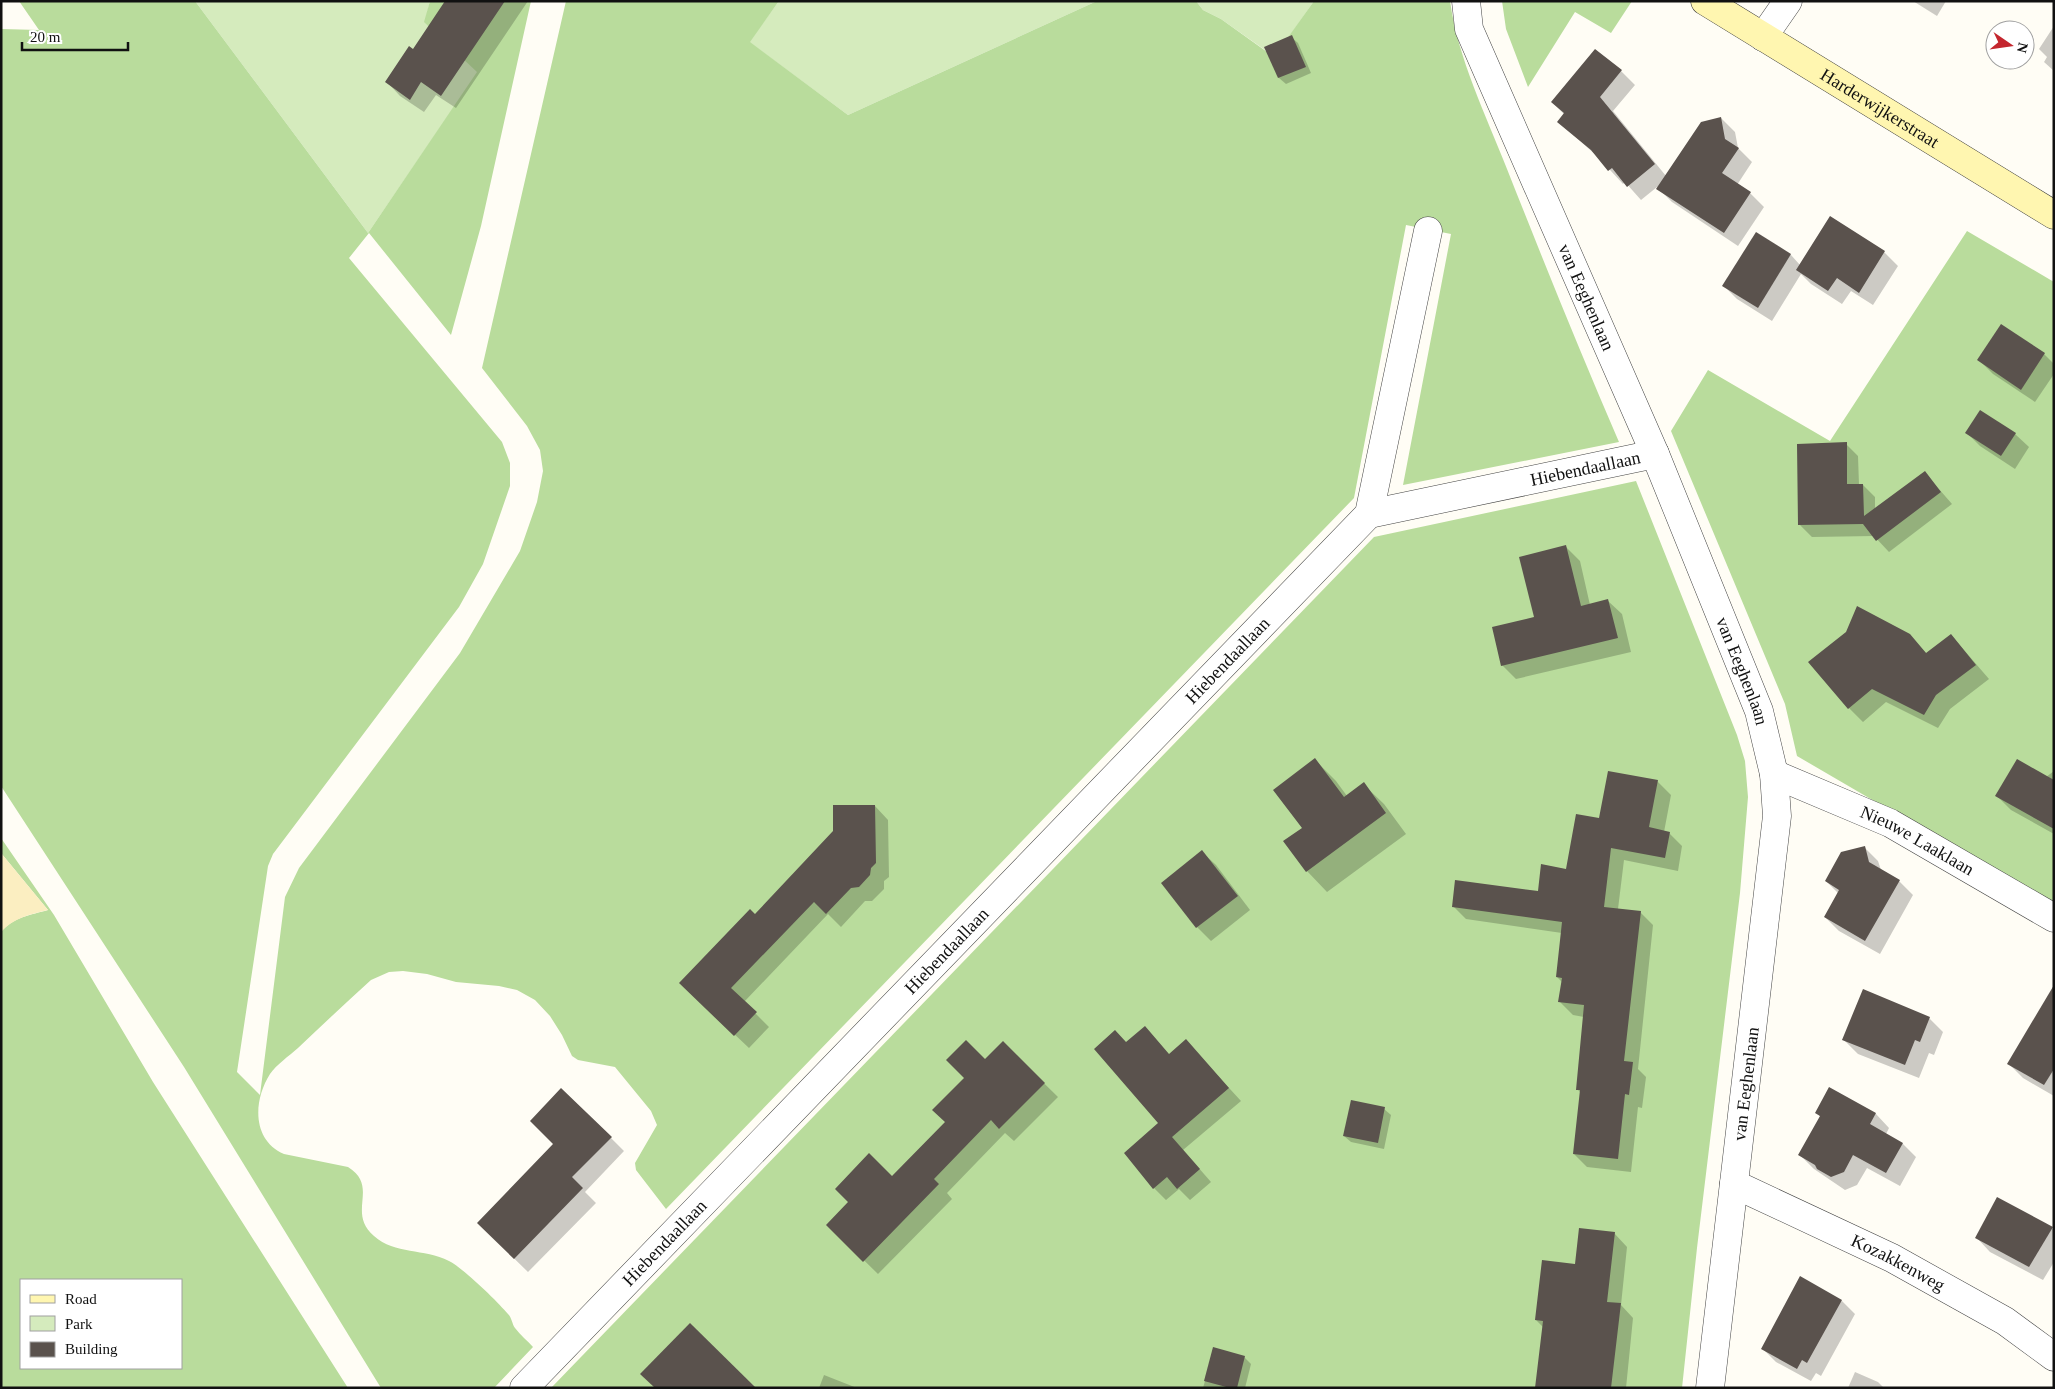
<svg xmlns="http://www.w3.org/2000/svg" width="2055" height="1389" font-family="Georgia,serif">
	<rect width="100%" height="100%" fill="#fffdf5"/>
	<g fill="#d5ebbd">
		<path d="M 195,1 L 430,1 L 425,22 L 478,72 L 368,233 Z"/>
		<path d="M 779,1 L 1097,1 L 848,115 L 749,42 Z"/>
		<path d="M 1196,1 L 1314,1 L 1275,57 L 1221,19 L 1203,10 Z"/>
	</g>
	<g fill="#b9dc9c" fill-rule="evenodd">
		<path d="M 19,1 L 195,1 L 368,233 L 477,72 L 424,22 L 430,1 L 531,1 L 481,226 L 451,335 L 369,233 L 349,258 L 502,442 L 510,463 L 510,486 L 483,564 L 459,607 L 273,854 L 268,866 L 237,1072 L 260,1095 L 285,897 L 299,868 L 460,653 L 520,551 L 537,502 L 543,471 L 540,450 L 527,426 L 482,368 L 566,1 L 779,1 L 750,42 L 848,115 L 1097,1 L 1196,1 L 1203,10 L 1221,19 L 1274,57 L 1314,1 L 1450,1 C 1458,59 1486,115 1507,169 C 1543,260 1580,352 1619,442 L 1403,485 L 1451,234 L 1406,225 L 1354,498 L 666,1209 L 636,1170 L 635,1163 L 657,1125 L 651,1111 L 615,1067 L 578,1060 L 572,1056 L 562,1035 L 550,1016 L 535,1000 L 517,990 L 499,986 L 456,982 L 427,974 L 403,971 L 389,972 L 371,980 C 347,1002 322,1025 298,1048 C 289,1056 276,1065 270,1074 C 253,1101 252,1140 284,1154 L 348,1167 C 380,1187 346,1212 374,1236 C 395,1255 424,1248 449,1261 C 463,1268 497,1301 508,1314 C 512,1318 512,1324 515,1328 C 520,1335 528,1341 533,1347 L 494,1388 L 381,1388 L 184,1067 L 1,786 L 1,29 L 39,30 Z"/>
		<path d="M 1502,1 L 1632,1 L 1611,33 L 1575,12 L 1528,87 L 1506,29 Z"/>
		<path d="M 1967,231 L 2054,282 L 2054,906 L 1797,756 L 1785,704 L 1671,431 L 1708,370 L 1830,441 Z"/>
		<path d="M 1636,481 L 1737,735 L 1745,761 L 1748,797 L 1740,893 L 1697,1248 L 1682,1388 L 551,1388 L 1374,537 Z"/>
		<path d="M 1,838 L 54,915 L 153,1082 L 348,1388 L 1,1388 L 1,932 C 13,917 31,915 48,910 L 1,853 ZM 21,1280 L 181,1280 L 181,1368 L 21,1368 Z"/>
	</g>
	<path fill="#fbeec1" d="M 1,853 L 48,910 C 31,914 13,918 1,932 Z"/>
	<g fill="#0003">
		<path d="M 447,1 L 528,1 L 456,108 L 436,95 L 424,112 L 400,96 L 387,82 L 414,51 Z"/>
		<path d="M 1913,1 L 1946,1 L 1937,16 Z"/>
		<path d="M 2054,26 L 2054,71 L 2044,62 L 2047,57 L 2039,49 Z"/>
		<path d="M 1291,37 L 1298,43 L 1311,73 L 1286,84 L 1279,78 L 1266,48 Z"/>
		<path d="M 1621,71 L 1635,85 L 1613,111 L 1666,176 L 1721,118 L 1735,132 L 1738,148 L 1752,162 L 1737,185 L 1750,193 L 1764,207 L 1738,246 L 1672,202 L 1657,187 L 1641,200 L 1625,182 L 1623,184 L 1598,157 L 1559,122 L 1565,115 L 1552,102 Z"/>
		<path d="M 1756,234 L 1791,255 L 1800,265 L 1884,252 L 1898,266 L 1873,305 L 1851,291 L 1842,304 L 1811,284 L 1801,274 L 1772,321 L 1737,299 L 1724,286 Z"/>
		<path d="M 2001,326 L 2044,354 L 2054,364 L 2054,374 L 2035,402 L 1993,374 L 1979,360 Z"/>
		<path d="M 1967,433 L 2015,434 L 2029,447 L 2015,469 L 1980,446 Z"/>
		<path d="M 1846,444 L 1858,456 L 1859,485 L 1863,485 L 1875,497 L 1875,510 L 1925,473 L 1952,504 L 1889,552 L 1874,536 L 1812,537 L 1800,525 Z"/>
		<path d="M 1566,547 L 1580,561 L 1590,605 L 1608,601 L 1622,614 L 1631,652 L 1516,679 L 1502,665 L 1535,618 Z"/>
		<path d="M 1847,633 L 1909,635 L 1927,654 L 1951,635 L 1989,679 L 1950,709 L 1938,728 L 1886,702 L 1863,722 L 1849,708 Z"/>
		<path d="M 1315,760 L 1336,781 L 1347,796 L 1363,784 L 1384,804 L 1406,834 L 1327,892 L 1307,871 L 1285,842 L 1304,828 Z"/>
		<path d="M 2054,771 L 2054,834 L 2011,810 L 1997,796 L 2046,777 Z"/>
		<path d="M 1657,781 L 1671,795 L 1664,832 L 1669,833 L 1682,846 L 1678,871 L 1624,860 L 1618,909 L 1640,912 L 1653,925 L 1638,1069 L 1646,1077 L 1642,1108 L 1638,1107 L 1631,1172 L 1587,1167 L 1574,1154 L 1581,1093 L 1577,1089 L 1584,1017 L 1573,1015 L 1560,1002 L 1562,982 L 1557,977 L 1562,933 L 1466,919 L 1453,906 L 1540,892 L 1567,870 L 1600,820 Z"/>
		<path d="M 875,806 L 888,820 L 889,877 L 884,881 L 884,889 L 872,901 L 865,901 L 841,927 L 828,914 L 744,1002 L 769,1027 L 749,1048 L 694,996 L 755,916 Z"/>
		<path d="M 1864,847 L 1878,861 L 1881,870 L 1899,881 L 1913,895 L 1880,954 L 1839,931 L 1825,917 L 1838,893 L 1826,881 Z"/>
		<path d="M 1202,852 L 1216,865 L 1250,910 L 1211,941 L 1197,927 L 1163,883 Z"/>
		<path d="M 2054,1012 L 2054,1096 L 2023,1078 L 2009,1064 Z"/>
		<path d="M 1929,1018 L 1943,1032 L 1934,1055 L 1929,1053 L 1919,1078 L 1858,1054 L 1844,1040 Z"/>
		<path d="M 1186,1041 L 1241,1101 L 1183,1150 L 1211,1182 L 1190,1200 L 1179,1189 L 1166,1200 L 1154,1188 L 1160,1124 L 1127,1043 L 1170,1055 Z"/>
		<path d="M 1003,1043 L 1058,1097 L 1014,1141 L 1005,1133 L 947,1193 L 952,1199 L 878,1274 L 828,1225 L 892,1178 L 947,1122 L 985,1061 Z"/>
		<path d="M 1830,1089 L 1876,1114 L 1889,1128 L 1886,1134 L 1903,1144 L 1916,1157 L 1900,1186 L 1867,1168 L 1857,1185 L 1845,1190 L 1814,1169 L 1800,1155 L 1821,1117 L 1816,1112 Z"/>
		<path d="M 1384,1109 L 1391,1115 L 1384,1149 L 1351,1142 L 1344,1136 Z"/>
		<path d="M 611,1138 L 624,1151 L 585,1192 L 596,1203 L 528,1272 L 478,1223 Z"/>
		<path d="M 2052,1228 L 2054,1230 L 2054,1262 L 2043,1280 L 1990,1252 L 1977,1238 Z"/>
		<path d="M 1614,1233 L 1627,1247 L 1621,1305 L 1633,1318 L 1626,1388 L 1537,1388 L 1543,1327 L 1536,1320 L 1576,1265 Z"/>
		<path d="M 1842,1301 L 1855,1314 L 1821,1376 L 1816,1373 L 1811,1381 L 1776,1362 L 1762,1348 Z"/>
		<path d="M 1214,1349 L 1244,1357 L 1251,1364 L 1245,1388 L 1203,1388 Z"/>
		<path d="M 1855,1372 L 1878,1382 L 1884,1388 L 1848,1388 Z"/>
		<path d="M 824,1375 L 857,1388 L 819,1388 Z"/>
	</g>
	<g fill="#5a524d">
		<path d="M 445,1 L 505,1 L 441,96 L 421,82 L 410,100 L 385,82 L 409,46 L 413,49 Z"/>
		<path d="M 1292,35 L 1306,67 L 1278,78 L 1264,47 Z"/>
		<path d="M 1595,49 L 1622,70 L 1600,97 L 1655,164 L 1627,187 L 1612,168 L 1608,171 L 1591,150 L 1557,122 L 1564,113 L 1551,102 Z"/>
		<path d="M 1721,117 L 1725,139 L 1739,148 L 1722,173 L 1751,192 L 1724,233 L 1656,189 L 1701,122 Z"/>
		<path d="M 1830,216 L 1885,251 L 1859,293 L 1837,278 L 1828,291 L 1796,270 Z"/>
		<path d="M 1756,232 L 1791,254 L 1758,308 L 1722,286 Z"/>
		<path d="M 2001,324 L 2045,353 L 2021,390 L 1977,360 Z"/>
		<path d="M 1980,410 L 2016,433 L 2001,456 L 1965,433 Z"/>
		<path d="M 1847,442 L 1847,484 L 1863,484 L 1864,516 L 1925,471 L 1941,492 L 1876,541 L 1863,524 L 1798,525 L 1797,444 Z"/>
		<path d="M 1566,545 L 1581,606 L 1608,599 L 1618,638 L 1501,666 L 1492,627 L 1534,617 L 1519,557 Z"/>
		<path d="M 1857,606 L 1910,634 L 1926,653 L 1951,634 L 1976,665 L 1936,695 L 1924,715 L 1872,689 L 1848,709 L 1808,662 L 1846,632 Z"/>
		<path d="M 1315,758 L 1344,797 L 1364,782 L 1386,813 L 1306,872 L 1283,841 L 1302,828 L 1273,790 Z"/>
		<path d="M 2017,759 L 2054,780 L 2054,829 L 1995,796 Z"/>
		<path d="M 1608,771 L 1658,780 L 1649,827 L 1670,832 L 1665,858 L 1611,848 L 1604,907 L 1641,911 L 1624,1061 L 1633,1062 L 1629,1095 L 1625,1094 L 1618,1159 L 1573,1154 L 1580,1090 L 1576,1090 L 1584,1005 L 1558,1002 L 1562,978 L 1556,977 L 1562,922 L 1452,907 L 1455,880 L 1538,891 L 1541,864 L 1566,869 L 1576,814 L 1599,818 Z"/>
		<path d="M 833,805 L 875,805 L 876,863 L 871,868 L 870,875 L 859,887 L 851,888 L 826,914 L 814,902 L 731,988 L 757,1012 L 734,1036 L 679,983 L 750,909 L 755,914 L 833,831 Z"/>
		<path d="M 1865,846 L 1869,862 L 1900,880 L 1865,941 L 1824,917 L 1839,890 L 1825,881 L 1841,852 Z"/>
		<path d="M 1202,850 L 1238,896 L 1196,928 L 1161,883 Z"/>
		<path d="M 2054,985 L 2054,1069 L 2044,1085 L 2007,1064 Z"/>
		<path d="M 1863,989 L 1930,1017 L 1920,1042 L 1915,1040 L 1905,1065 L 1842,1040 Z"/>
		<path d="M 1145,1026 L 1169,1054 L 1186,1039 L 1229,1088 L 1172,1137 L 1200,1169 L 1177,1189 L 1167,1177 L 1153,1189 L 1124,1153 L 1158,1123 L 1094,1049 L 1115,1030 L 1126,1042 Z"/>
		<path d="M 966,1040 L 985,1059 L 1003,1041 L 1045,1083 L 999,1129 L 991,1120 L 934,1179 L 939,1184 L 863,1262 L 826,1225 L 848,1202 L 835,1189 L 869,1153 L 892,1176 L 945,1122 L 932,1110 L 964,1078 L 946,1060 Z"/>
		<path d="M 1829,1087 L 1876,1113 L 1870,1124 L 1903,1143 L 1886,1173 L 1853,1155 L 1844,1172 L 1831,1177 L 1817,1169 L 1815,1165 L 1798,1155 L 1820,1116 L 1815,1113 Z"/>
		<path d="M 561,1088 L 612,1137 L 572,1177 L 583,1188 L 514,1259 L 477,1223 L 553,1144 L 530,1121 Z"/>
		<path d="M 1351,1100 L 1385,1107 L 1378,1143 L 1343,1136 Z"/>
		<path d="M 1997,1197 L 2053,1227 L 2029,1267 L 1975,1238 Z"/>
		<path d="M 1579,1228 L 1615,1232 L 1607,1302 L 1621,1303 L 1611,1388 L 1535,1388 L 1543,1321 L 1535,1320 L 1542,1260 L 1575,1264 Z"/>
		<path d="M 1800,1276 L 1842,1300 L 1807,1363 L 1802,1360 L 1797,1369 L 1761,1349 Z"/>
		<path d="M 690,1323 L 756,1388 L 655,1388 L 640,1374 Z"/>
		<path d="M 1213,1347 L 1245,1356 L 1237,1388 L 1230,1388 L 1204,1381 Z"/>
	</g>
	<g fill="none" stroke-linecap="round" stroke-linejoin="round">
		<g stroke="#444" stroke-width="29">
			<g id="minor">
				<path id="s1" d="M 1466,1 L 1469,29 L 1655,454 L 1759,711 L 1774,774 L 1777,816 L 1710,1388"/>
				<path d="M 1763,37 L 1788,1"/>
				<path id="s2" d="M 1369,514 L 1655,454"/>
				<path id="s3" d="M 1774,774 L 1890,823 L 2054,918"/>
				<path id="s4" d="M 1734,1184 L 1892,1258 L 2005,1321 L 2054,1357"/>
				<path id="s5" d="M 524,1388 L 1369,514 L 1428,231"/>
			</g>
		</g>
		<g stroke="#333" stroke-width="29">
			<g id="secondary">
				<path id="s6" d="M 1705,1 L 2054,215"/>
			</g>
		</g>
		<use href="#minor" stroke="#fff" stroke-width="28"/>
		<use href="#secondary" stroke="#fff6b0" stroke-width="28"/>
	</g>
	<g text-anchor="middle" stroke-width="5" stroke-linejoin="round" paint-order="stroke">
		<g font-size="18" fill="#111" stroke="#fff">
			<text dy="6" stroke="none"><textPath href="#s6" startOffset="205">Harderwijkerstraat</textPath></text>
			<text dy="6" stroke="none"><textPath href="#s1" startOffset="321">van Eeghenlaan</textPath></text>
			<text dy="6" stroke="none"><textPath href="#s2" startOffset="221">Hiebendaallaan</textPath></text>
			<text dy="6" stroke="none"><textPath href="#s5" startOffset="1012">Hiebendaallaan</textPath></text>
			<text dy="6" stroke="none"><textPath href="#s1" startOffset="726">van Eeghenlaan</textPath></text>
			<text dy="6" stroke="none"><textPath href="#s3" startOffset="158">Nieuwe Laaklaan</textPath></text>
			<text dy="6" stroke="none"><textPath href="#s5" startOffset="608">Hiebendaallaan</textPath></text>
			<text transform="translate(1746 1084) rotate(-83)" y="6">van Eeghenlaan</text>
			<text dy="6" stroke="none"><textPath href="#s5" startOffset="202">Hiebendaallaan</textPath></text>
			<text dy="6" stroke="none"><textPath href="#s4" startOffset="182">Kozakkenweg</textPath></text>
		</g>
	</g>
	<rect width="2055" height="1389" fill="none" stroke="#111111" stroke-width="5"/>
	<rect x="20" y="1279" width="162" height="90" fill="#ffffff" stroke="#a0a0a0"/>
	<rect x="30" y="1295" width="25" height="8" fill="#fff6b0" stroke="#a0a0a0"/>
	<text x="65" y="1304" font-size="15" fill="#111111">Road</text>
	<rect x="30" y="1316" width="25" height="15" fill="#d5ebbd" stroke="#a0a0a0"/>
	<text x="65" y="1329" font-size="15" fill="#111111">Park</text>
	<rect x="30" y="1342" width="25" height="15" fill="#5a524d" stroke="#a0a0a0"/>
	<text x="65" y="1354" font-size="15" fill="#111111">Building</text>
	<g transform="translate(2010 45) rotate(103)"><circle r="24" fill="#ffffff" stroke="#a0a0a0"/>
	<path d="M0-4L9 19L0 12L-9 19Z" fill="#c4262e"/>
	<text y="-8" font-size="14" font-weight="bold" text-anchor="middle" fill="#111111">N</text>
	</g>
	<path d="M22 42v8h106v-8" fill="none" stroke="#111111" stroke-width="2.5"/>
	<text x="30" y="42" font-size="15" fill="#111111" stroke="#ffffff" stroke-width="4" paint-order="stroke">20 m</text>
</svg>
